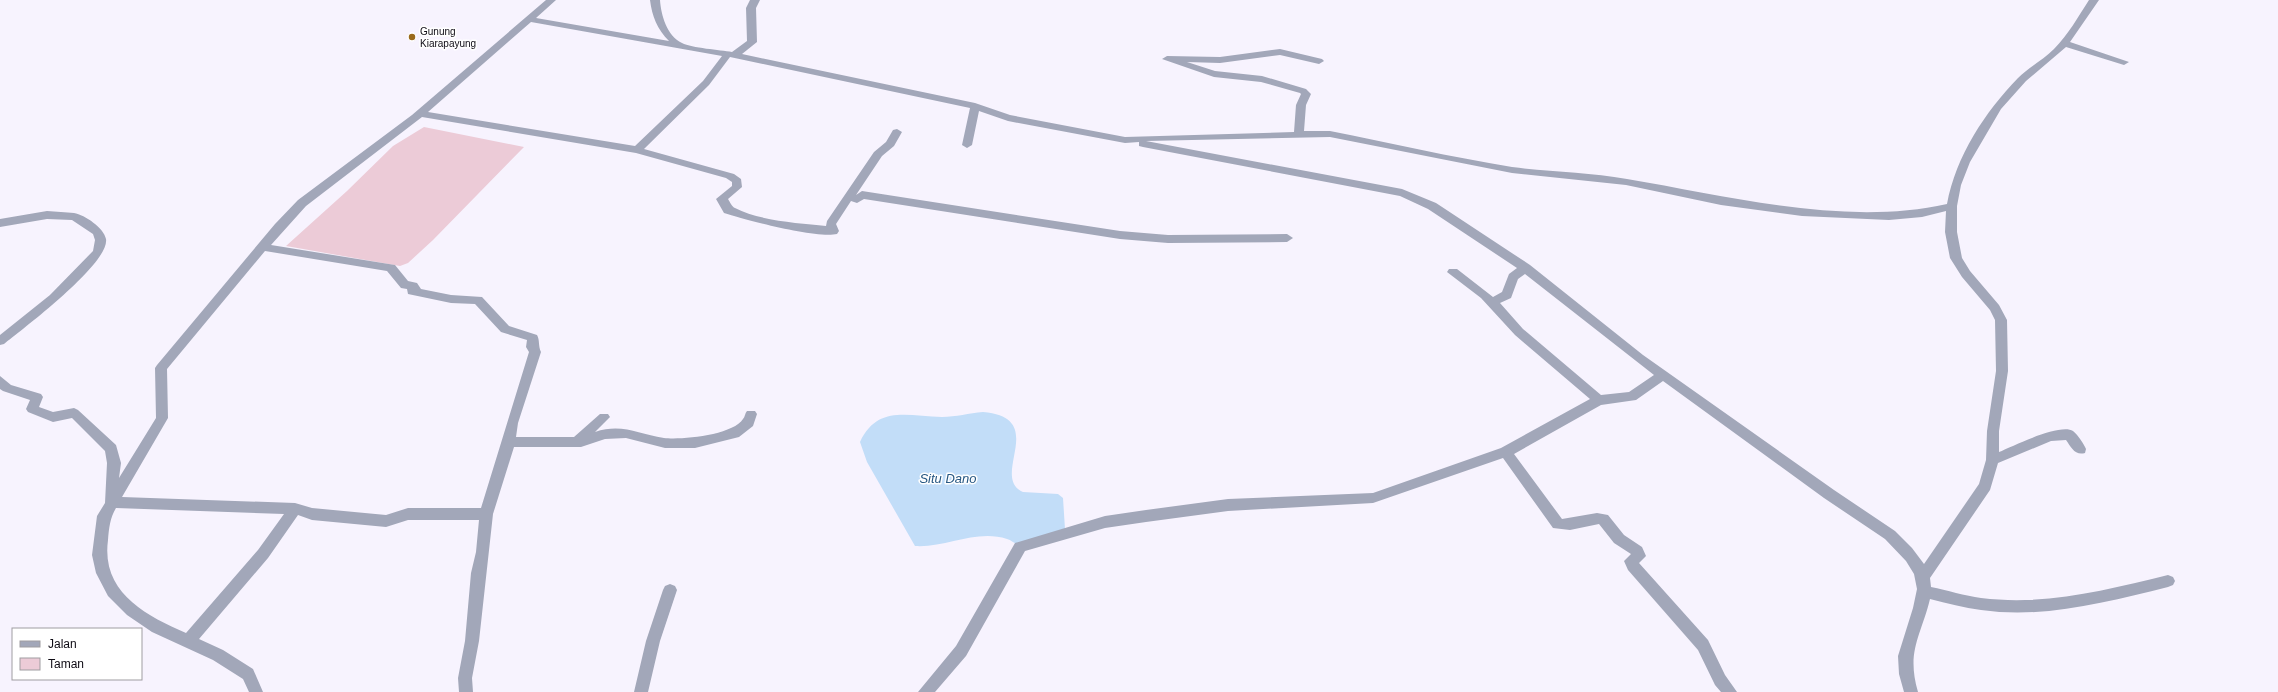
<svg xmlns="http://www.w3.org/2000/svg" width="2278" height="692" font-family="Arial,sans-serif">
	<rect width="100%" height="100%" fill="#f7f3fe"/>
	<path fill="#eccbd7" d="M 424,127 L 524,147 L 433,240 L 408,263 L 400,266 L 286,246 L 347,191 L 393,146 Z"/>
	<path fill="#c2ddf8" d="M 983,412 C 1050,418 989,477 1023,492 L 1058,494 L 1063,498 L 1065,529 L 1018,545 C 1014,543 1011,540 1007,539 C 976,529 946,548 915,546 L 867,462 L 860,442 C 878,404 909,417 942,417 C 956,417 969,413 983,412 Z"/>
	<g fill="none" stroke-linecap="round" stroke-linejoin="round">
		<g fill="#a2a7b9" fill-rule="evenodd">
			<path d="M 546,0 L 556,0 L 536,18 L 669,41 C 657,29 652,16 650,0 L 660,0 C 661,15 667,36 682,43 C 692,48 720,50 732,52 L 747,41 L 746,8 L 750,0 L 760,0 L 756,8 L 757,42 L 742,54 L 975,103 L 1010,115 L 1125,137 L 1294,132 L 1296,105 L 1301,94 L 1300,93 L 1261,82 L 1214,77 L 1162,59 L 1167,56 L 1220,57 L 1280,49 L 1322,59 L 1324,61 L 1319,64 L 1280,55 L 1220,63 L 1187,62 L 1215,71 L 1262,76 L 1306,89 L 1311,94 L 1306,105 L 1304,131 L 1330,131 C 1390,143 1451,157 1512,167 C 1550,172 1589,172 1627,179 C 1729,196 1844,227 1947,204 C 1956,156 1985,112 2018,78 C 2029,67 2043,60 2054,49 C 2068,35 2078,17 2089,0 L 2099,0 L 2070,42 L 2129,62 L 2124,65 L 2066,47 L 2026,81 L 2001,109 L 1970,162 L 1961,185 L 1957,206 L 1957,232 L 1962,258 L 1970,271 L 1999,305 L 2007,320 L 2008,371 L 1999,431 L 1999,452 C 2013,446 2060,423 2073,431 C 2078,435 2084,444 2086,449 L 2085,453 C 2075,456 2071,447 2066,440 L 2051,441 L 1998,463 L 1990,490 L 1930,578 L 1931,587 C 1947,590 1965,596 1981,598 C 2046,606 2106,590 2168,575 L 2173,577 L 2175,581 L 2173,585 L 2168,587 C 2107,602 2044,619 1981,610 C 1964,608 1947,603 1930,599 C 1921,636 1906,651 1918,692 L 1904,692 L 1899,674 L 1898,656 L 1913,608 L 1917,589 L 1914,574 L 1906,561 L 1885,539 L 1824,498 L 1663,381 L 1636,400 L 1601,405 L 1514,454 L 1562,519 L 1597,513 L 1608,515 L 1624,535 L 1642,547 L 1646,556 L 1639,563 L 1708,640 L 1725,675 L 1737,692 L 1721,692 L 1715,685 L 1698,650 L 1628,570 L 1624,561 L 1631,554 L 1614,543 L 1599,524 L 1570,530 L 1553,528 L 1503,458 L 1373,503 L 1228,511 L 1146,522 L 1105,528 L 1025,551 L 966,656 L 935,692 L 918,692 L 956,646 L 1015,543 L 1105,516 L 1146,510 L 1228,499 L 1373,493 L 1501,448 L 1590,399 L 1515,335 L 1481,298 L 1447,272 L 1449,269 L 1457,269 L 1493,297 L 1502,292 L 1509,274 L 1517,268 L 1428,209 L 1400,196 L 1143,147 L 1139,146 L 1139,142 L 1125,143 L 1008,121 L 979,111 L 972,145 L 967,148 L 962,145 L 970,108 L 730,57 L 709,85 L 644,149 L 734,174 L 741,179 L 742,187 L 728,199 C 730,202 732,207 735,208 C 760,221 799,223 826,226 L 827,221 L 874,152 L 886,142 L 893,130 L 897,129 L 902,132 L 894,146 L 882,156 L 856,195 L 862,191 L 1120,231 L 1168,235 L 1287,234 L 1293,238 L 1287,242 L 1168,243 L 1120,239 L 864,199 L 857,203 L 851,201 L 836,224 L 839,231 L 837,234 C 817,239 746,220 724,213 L 716,199 L 732,186 L 732,182 L 726,178 L 636,153 L 422,117 L 306,206 L 271,245 L 395,265 L 408,281 L 417,283 L 421,289 L 451,295 L 482,297 L 509,326 L 537,335 C 540,340 538,346 541,352 L 518,423 L 516,437 L 574,437 L 600,414 L 608,414 L 610,417 L 595,432 C 622,423 638,434 664,438 C 682,440 733,435 743,419 C 745,417 745,413 747,411 L 755,411 L 757,414 L 753,426 L 739,437 L 695,448 L 665,448 L 626,438 L 605,439 L 581,447 L 514,447 L 493,514 L 479,641 L 472,678 L 473,692 L 459,692 L 458,678 L 465,641 L 471,573 L 476,552 L 479,520 L 408,520 L 386,527 L 312,520 L 298,515 L 268,558 L 199,639 L 223,650 L 253,669 L 263,692 L 249,692 L 243,679 L 213,660 L 152,632 L 127,615 L 108,596 L 96,573 L 92,555 L 97,516 L 105,503 L 107,463 L 105,451 L 72,418 L 53,422 L 28,412 L 26,409 L 30,400 L 3,391 L 0,389 L 0,376 L 11,385 L 41,394 L 43,397 L 39,407 L 53,412 L 74,408 L 78,410 L 116,445 L 121,463 L 119,478 L 156,418 L 155,368 L 157,365 L 275,224 L 298,200 L 412,115 ZM 531,22 L 722,56 L 703,81 L 635,146 L 428,112 ZM 1330,137 L 1512,173 L 1626,185 L 1721,205 L 1802,216 L 1889,220 L 1922,217 L 1946,211 L 1945,232 L 1950,258 L 1962,277 L 1990,310 L 1995,320 L 1996,371 L 1987,431 L 1986,460 L 1979,484 L 1924,564 L 1912,548 L 1895,531 L 1834,490 L 1643,355 L 1530,265 L 1436,203 L 1402,189 L 1146,141 ZM 265,251 L 387,271 L 401,288 L 407,289 L 408,294 L 451,303 L 475,304 L 501,332 L 527,340 L 526,347 L 529,352 L 481,508 L 408,508 L 386,515 L 312,508 L 295,503 L 122,497 L 168,418 L 167,369 ZM 1525,274 L 1654,375 L 1629,392 L 1601,395 L 1523,329 L 1500,303 L 1511,298 L 1518,279 ZM 116,508 L 284,514 L 258,550 L 186,633 C 145,615 101,592 108,540 C 109,528 110,518 116,508 Z"/>
			<path d="M 47,211 C 56,212 66,212 74,213 C 85,215 104,228 106,239 C 110,263 24,328 4,344 L 0,345 L 0,335 L 50,295 L 93,251 L 95,240 L 93,234 L 72,220 L 47,219 L 0,227 L 0,219 Z"/>
			<path d="M 670,584 L 675,586 L 677,590 L 660,641 L 648,692 L 634,692 L 646,641 L 663,590 L 665,586 Z"/>
		</g>
	</g>
	<circle fill="#9a6a1c" stroke="#fff" stroke-width="1.5" cx="412" cy="37" r="4"/>
	<g text-anchor="middle" stroke-width="3" stroke-linejoin="round" paint-order="stroke">
		<g font-size="10" fill="#0e0b14" stroke="#fff" text-anchor="start">
			<text x="420" y="35">Gunung<tspan x="420" dy="12">Kiarapayung</tspan></text>
		</g>
		<g font-size="13" font-style="italic" fill="#265783" stroke="#fff">
			<text x="948" y="483">Situ Dano</text>
		</g>
	</g>
	<rect x="12" y="628" width="130" height="52" fill="#ffffff" stroke="#9f9da1"/>
	<rect x="20" y="641" width="20" height="6" fill="#a2a7b9" stroke="#9f9da1"/>
	<text x="48" y="648" font-size="12" fill="#0e0b14">Jalan</text>
	<rect x="20" y="658" width="20" height="12" fill="#eccbd7" stroke="#9f9da1"/>
	<text x="48" y="668" font-size="12" fill="#0e0b14">Taman</text>
</svg>
